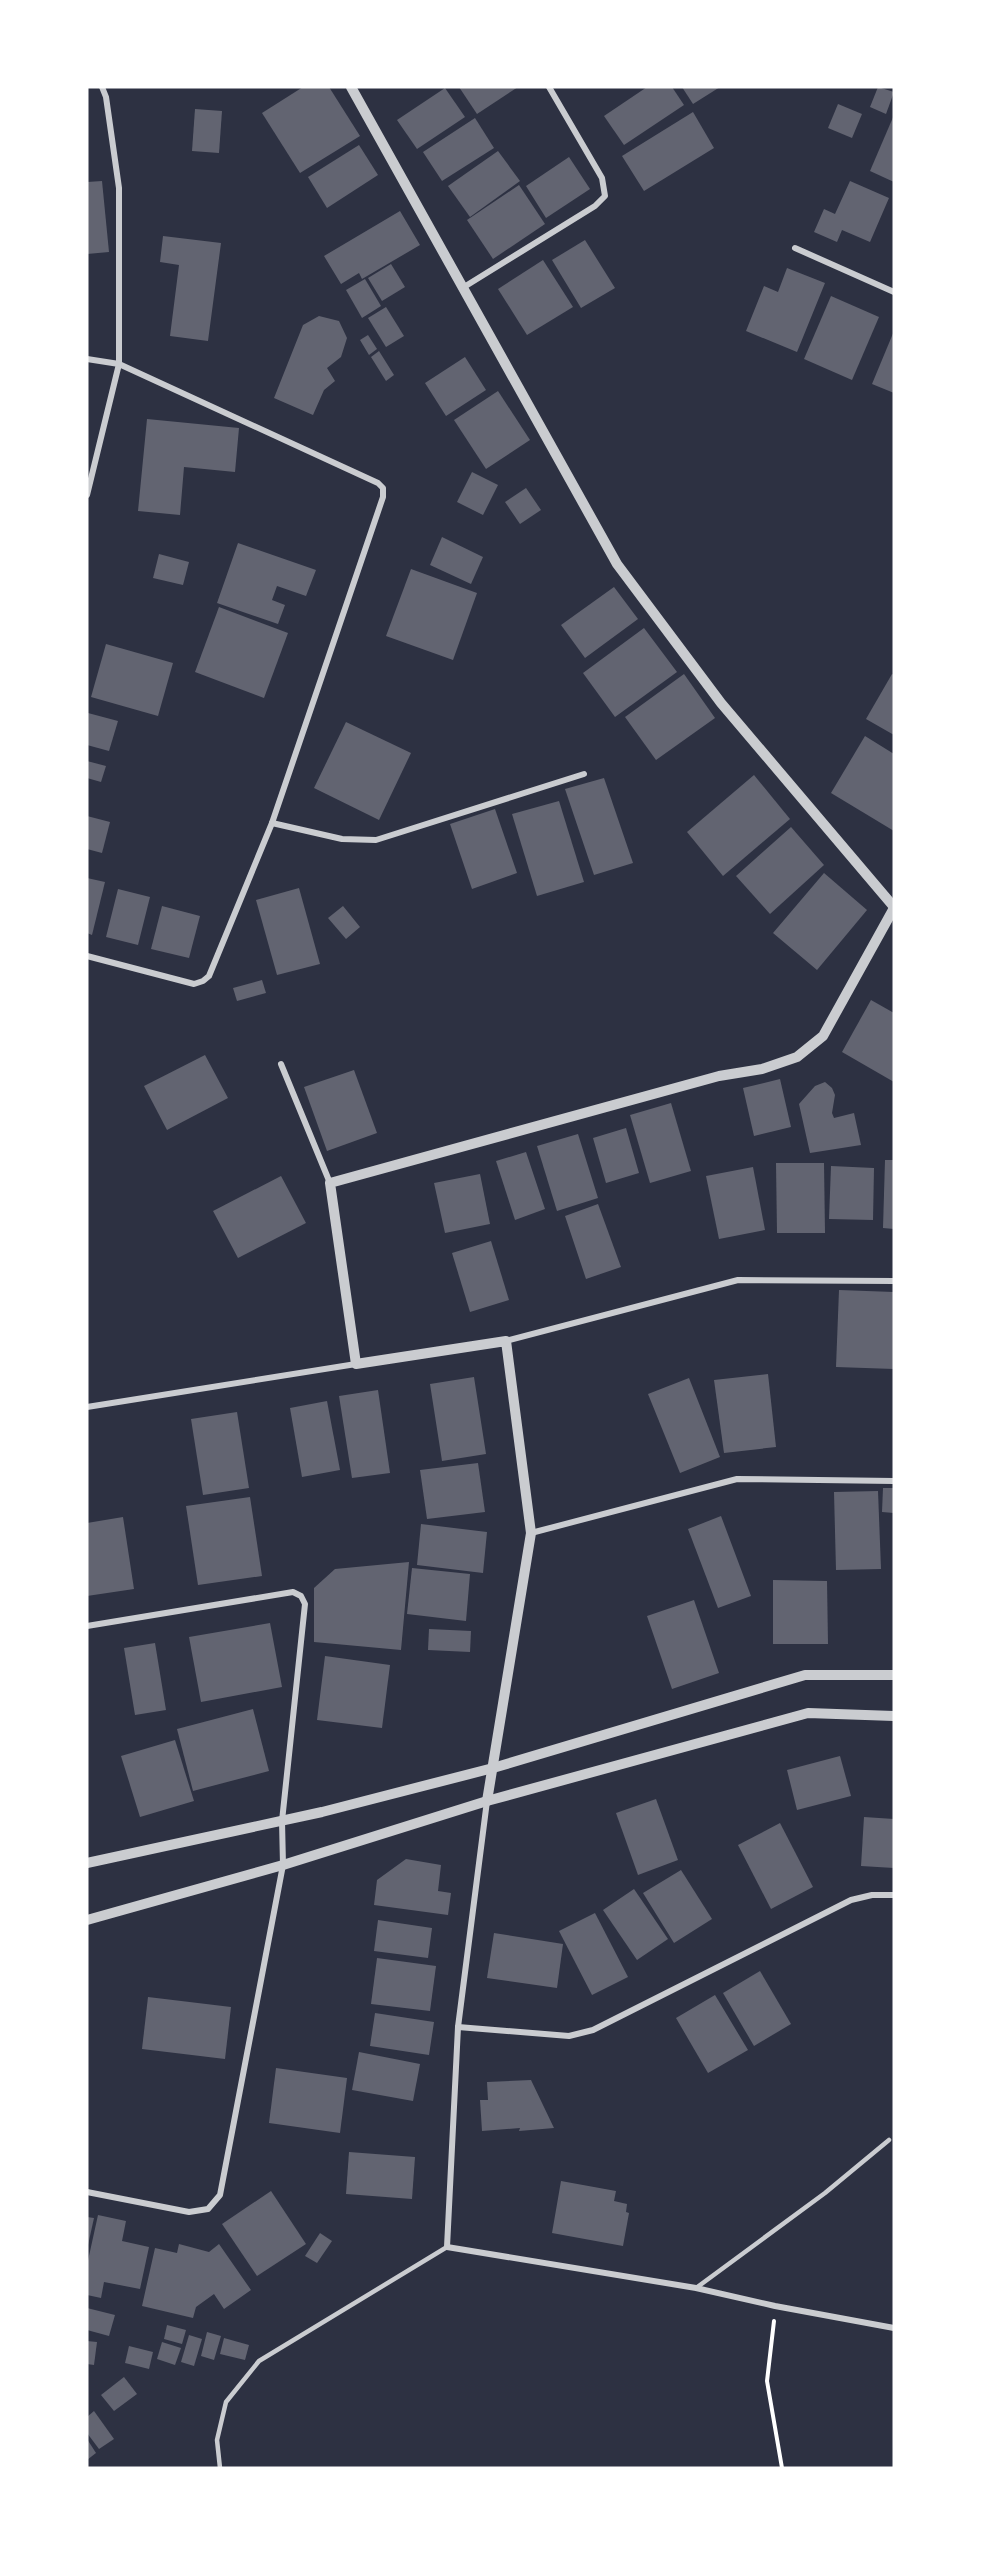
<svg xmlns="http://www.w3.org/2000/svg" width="981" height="2555" font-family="Raleway,sans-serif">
	<rect width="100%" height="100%" fill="#2d3142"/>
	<g fill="#626471">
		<path d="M 303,87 L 329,87 L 360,136 L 300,173 L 262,113 Z"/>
		<path d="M 459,87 L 518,87 L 477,114 Z"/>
		<path d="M 647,87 L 672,87 L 684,105 L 624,145 L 604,116 Z"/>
		<path d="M 682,87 L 720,87 L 693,104 Z"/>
		<path d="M 878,87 L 894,92 L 886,114 L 870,107 Z"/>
		<path d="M 445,88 L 465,117 L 417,149 L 397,120 Z"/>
		<path d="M 838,104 L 862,114 L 852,138 L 828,128 Z"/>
		<path d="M 195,109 L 222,111 L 219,153 L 192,151 Z"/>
		<path d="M 693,112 L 714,148 L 644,191 L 622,156 Z"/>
		<path d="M 894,115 L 894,182 L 870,171 Z"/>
		<path d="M 475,118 L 494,148 L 442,181 L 423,152 Z"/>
		<path d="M 359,145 L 378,175 L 327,208 L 308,177 Z"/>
		<path d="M 498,151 L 520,181 L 470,217 L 448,186 Z"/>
		<path d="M 569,157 L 590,189 L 546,218 L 526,186 Z"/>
		<path d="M 102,181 L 109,252 L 87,254 L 87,182 Z"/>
		<path d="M 850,181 L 889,198 L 870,242 L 842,230 L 837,242 L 814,232 L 824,209 L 835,214 Z"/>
		<path d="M 519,185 L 545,224 L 493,259 L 467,220 Z"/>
		<path d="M 400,211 L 420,245 L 362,279 L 359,273 L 341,284 L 324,256 Z"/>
		<path d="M 163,236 L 221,243 L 208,341 L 170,336 L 179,265 L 160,262 Z"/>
		<path d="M 585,240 L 615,288 L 581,308 L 552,260 Z"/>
		<path d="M 543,260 L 573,307 L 527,335 L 498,289 Z"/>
		<path d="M 391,264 L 405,287 L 382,301 L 368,278 Z"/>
		<path d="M 787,268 L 825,283 L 797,352 L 746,331 L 764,286 L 778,292 Z"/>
		<path d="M 365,279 L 381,306 L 362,318 L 346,290 Z"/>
		<path d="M 831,296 L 879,317 L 852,380 L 804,359 Z"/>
		<path d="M 386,307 L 404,336 L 386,347 L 368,318 Z"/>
		<path d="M 319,316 L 339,321 L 347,338 L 341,357 L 327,368 L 335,381 L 324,390 L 313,415 L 274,398 L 303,325 Z"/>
		<path d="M 894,331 L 894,393 L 872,384 Z"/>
		<path d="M 368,335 L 377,349 L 369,355 L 360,340 Z"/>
		<path d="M 379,351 L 394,375 L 386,381 L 371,357 Z"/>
		<path d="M 465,357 L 486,390 L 446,416 L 425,383 Z"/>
		<path d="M 498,391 L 530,440 L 486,469 L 454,420 Z"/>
		<path d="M 147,419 L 239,428 L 235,472 L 184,467 L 180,515 L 138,511 Z"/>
		<path d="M 472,472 L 498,485 L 483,515 L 457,502 Z"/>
		<path d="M 526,488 L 541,510 L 520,524 L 505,502 Z"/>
		<path d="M 442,537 L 483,557 L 471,584 L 430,565 Z"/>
		<path d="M 238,543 L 316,570 L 306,596 L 277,586 L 272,600 L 285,605 L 278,624 L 217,603 Z"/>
		<path d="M 159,554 L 189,562 L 183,585 L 153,578 Z"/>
		<path d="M 411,569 L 477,593 L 453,660 L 386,636 Z"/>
		<path d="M 614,587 L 638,619 L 585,658 L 561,625 Z"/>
		<path d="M 219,607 L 288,633 L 264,698 L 195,672 Z"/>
		<path d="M 644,628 L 677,672 L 615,717 L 583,673 Z"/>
		<path d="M 106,644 L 173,663 L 158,716 L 91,697 Z"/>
		<path d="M 684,674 L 715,718 L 656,760 L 625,717 Z"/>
		<path d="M 892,674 L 894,675 L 894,735 L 866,719 Z"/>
		<path d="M 88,713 L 118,721 L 109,751 L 87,745 Z"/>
		<path d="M 346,722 L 411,753 L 379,820 L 314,788 Z"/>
		<path d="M 865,736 L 894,754 L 894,831 L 831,793 Z"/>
		<path d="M 87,761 L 106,766 L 101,782 L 87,778 Z"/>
		<path d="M 754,775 L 790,819 L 723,876 L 687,832 Z"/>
		<path d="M 604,778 L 633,863 L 594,875 L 565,789 Z"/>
		<path d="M 559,801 L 584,882 L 537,896 L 512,814 Z"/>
		<path d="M 495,809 L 517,873 L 472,889 L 450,824 Z"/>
		<path d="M 87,816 L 110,822 L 102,853 L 87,849 Z"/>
		<path d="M 791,827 L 824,865 L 770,914 L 736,876 Z"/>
		<path d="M 824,873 L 867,910 L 817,970 L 773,933 Z"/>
		<path d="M 87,878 L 105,882 L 92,935 L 87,933 Z"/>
		<path d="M 299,888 L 320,964 L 277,975 L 256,900 Z"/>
		<path d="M 118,889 L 150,897 L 138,945 L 106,937 Z"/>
		<path d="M 162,906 L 200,916 L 189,958 L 151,949 Z"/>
		<path d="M 343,906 L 360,927 L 346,939 L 328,918 Z"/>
		<path d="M 262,980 L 266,993 L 237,1001 L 233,988 Z"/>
		<path d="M 871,1000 L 894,1013 L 894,1082 L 842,1052 Z"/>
		<path d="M 205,1055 L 228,1098 L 167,1130 L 144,1086 Z"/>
		<path d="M 354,1070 L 377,1133 L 327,1151 L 304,1087 Z"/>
		<path d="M 780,1079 L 791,1127 L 754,1136 L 743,1088 Z"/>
		<path d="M 825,1082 L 832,1088 L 835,1095 L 832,1113 L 834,1118 L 854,1113 L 861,1145 L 810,1153 L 799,1104 L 815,1086 Z"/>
		<path d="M 671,1103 L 691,1171 L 650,1183 L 630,1115 Z"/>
		<path d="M 626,1128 L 639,1173 L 606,1183 L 593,1138 Z"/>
		<path d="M 578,1134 L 598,1198 L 557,1211 L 537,1146 Z"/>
		<path d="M 526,1152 L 545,1209 L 515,1220 L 496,1161 Z"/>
		<path d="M 885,1160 L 894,1160 L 894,1229 L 883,1228 Z"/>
		<path d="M 776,1163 L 824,1163 L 825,1233 L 777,1233 Z"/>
		<path d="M 831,1166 L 874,1168 L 873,1220 L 829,1219 Z"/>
		<path d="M 753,1167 L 765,1230 L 719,1239 L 706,1176 Z"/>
		<path d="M 480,1174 L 490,1224 L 445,1233 L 434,1183 Z"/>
		<path d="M 281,1176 L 306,1223 L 238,1258 L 213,1211 Z"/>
		<path d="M 598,1204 L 621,1267 L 586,1279 L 565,1216 Z"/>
		<path d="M 491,1241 L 509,1300 L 470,1312 L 452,1253 Z"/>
		<path d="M 839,1290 L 894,1292 L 894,1369 L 836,1367 Z"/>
		<path d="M 768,1374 L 776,1447 L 724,1453 L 714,1380 Z"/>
		<path d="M 474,1377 L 486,1454 L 442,1461 L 430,1384 Z"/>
		<path d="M 689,1378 L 720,1457 L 680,1473 L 648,1394 Z"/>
		<path d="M 378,1390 L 390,1473 L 352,1478 L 339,1396 Z"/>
		<path d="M 327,1401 L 340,1470 L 302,1477 L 290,1408 Z"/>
		<path d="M 237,1412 L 249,1488 L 203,1495 L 191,1419 Z"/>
		<path d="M 478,1463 L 485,1512 L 427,1519 L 420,1470 Z"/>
		<path d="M 883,1488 L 894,1488 L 894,1513 L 882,1512 Z"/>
		<path d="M 878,1491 L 881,1569 L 836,1570 L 834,1492 Z"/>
		<path d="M 250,1497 L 262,1576 L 198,1585 L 186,1506 Z"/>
		<path d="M 721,1516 L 751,1596 L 718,1608 L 688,1529 Z"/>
		<path d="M 123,1517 L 134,1589 L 87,1596 L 87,1523 Z"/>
		<path d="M 421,1524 L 487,1532 L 483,1573 L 417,1565 Z"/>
		<path d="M 409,1562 L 401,1650 L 314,1642 L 314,1588 L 335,1569 Z"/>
		<path d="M 412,1568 L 470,1574 L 466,1621 L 407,1614 Z"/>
		<path d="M 773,1580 L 827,1581 L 828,1644 L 773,1644 Z"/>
		<path d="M 694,1600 L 719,1673 L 672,1689 L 647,1616 Z"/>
		<path d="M 270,1623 L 282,1687 L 201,1702 L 189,1637 Z"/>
		<path d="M 429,1629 L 471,1631 L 470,1652 L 428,1650 Z"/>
		<path d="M 155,1643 L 166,1710 L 135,1715 L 124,1648 Z"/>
		<path d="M 325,1656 L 390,1665 L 382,1728 L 317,1720 Z"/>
		<path d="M 253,1709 L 269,1771 L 193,1791 L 177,1729 Z"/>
		<path d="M 175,1740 L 194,1801 L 140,1817 L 121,1756 Z"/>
		<path d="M 840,1756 L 851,1796 L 797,1810 L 787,1770 Z"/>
		<path d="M 656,1799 L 678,1860 L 638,1875 L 616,1813 Z"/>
		<path d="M 864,1817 L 894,1819 L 894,1868 L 861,1866 Z"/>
		<path d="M 780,1823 L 813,1887 L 771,1909 L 738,1845 Z"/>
		<path d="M 406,1859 L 441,1865 L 438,1891 L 451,1893 L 448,1915 L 374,1905 L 377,1880 Z"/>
		<path d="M 681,1870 L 712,1919 L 674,1943 L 643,1893 Z"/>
		<path d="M 634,1889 L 668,1939 L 637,1960 L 603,1910 Z"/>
		<path d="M 595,1913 L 628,1977 L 592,1995 L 559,1931 Z"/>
		<path d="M 378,1920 L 432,1928 L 428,1958 L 374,1951 Z"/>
		<path d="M 494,1933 L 563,1944 L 557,1988 L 487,1978 Z"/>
		<path d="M 377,1958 L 436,1966 L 430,2011 L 371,2004 Z"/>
		<path d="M 760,1971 L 791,2024 L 754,2046 L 723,1993 Z"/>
		<path d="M 715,1995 L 748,2050 L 708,2073 L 676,2018 Z"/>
		<path d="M 148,1997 L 231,2007 L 225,2059 L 142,2049 Z"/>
		<path d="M 375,2013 L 434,2022 L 429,2055 L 370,2046 Z"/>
		<path d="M 359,2052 L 420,2064 L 413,2101 L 352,2090 Z"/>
		<path d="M 276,2068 L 347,2078 L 340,2133 L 269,2123 Z"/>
		<path d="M 531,2080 L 554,2128 L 519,2131 L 520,2128 L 482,2131 L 480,2100 L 488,2100 L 487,2082 Z"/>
		<path d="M 349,2152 L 415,2157 L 412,2199 L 346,2194 Z"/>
		<path d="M 561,2181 L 616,2191 L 614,2201 L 627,2204 L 626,2212 L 629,2213 L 623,2246 L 552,2233 Z"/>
		<path d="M 271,2191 L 306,2244 L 257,2276 L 222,2224 Z"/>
		<path d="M 98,2215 L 126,2221 L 122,2241 L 149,2247 L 140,2289 L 104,2282 L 101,2298 L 87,2295 L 87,2265 Z"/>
		<path d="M 87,2217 L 94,2218 L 88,2245 L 87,2245 Z"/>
		<path d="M 320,2233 L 332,2241 L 317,2263 L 305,2256 Z"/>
		<path d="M 179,2244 L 209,2252 L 219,2244 L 251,2290 L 224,2309 L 214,2294 L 196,2307 L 193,2318 L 142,2306 L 155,2248 L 177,2253 Z"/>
		<path d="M 87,2308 L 115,2315 L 109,2336 L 87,2330 Z"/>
		<path d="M 167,2325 L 186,2330 L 182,2344 L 164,2339 Z"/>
		<path d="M 207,2332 L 221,2336 L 214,2360 L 201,2356 Z"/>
		<path d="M 189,2335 L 202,2339 L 194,2366 L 181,2362 Z"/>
		<path d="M 224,2338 L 249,2345 L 245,2360 L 220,2354 Z"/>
		<path d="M 87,2341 L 97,2342 L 94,2365 L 87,2364 Z"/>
		<path d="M 162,2342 L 181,2348 L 175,2365 L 157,2359 Z"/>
		<path d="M 129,2346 L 153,2352 L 149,2369 L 125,2363 Z"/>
		<path d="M 124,2377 L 137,2394 L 114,2411 L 101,2395 Z"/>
		<path d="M 94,2411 L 114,2439 L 99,2449 L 87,2433 L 87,2417 Z"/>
		<path d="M 87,2439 L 96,2453 L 87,2460 Z"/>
	</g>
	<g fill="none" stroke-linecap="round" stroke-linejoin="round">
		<path stroke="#fff" stroke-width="4" d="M 774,2321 L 767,2381 L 782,2468"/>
		<g stroke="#caccd0" stroke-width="4.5">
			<path d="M 696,2288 L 825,2193 L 889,2140"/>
			<path d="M 220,2468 L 217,2440 L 226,2402 L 259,2361 L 447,2247"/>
		</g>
		<g stroke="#caccd0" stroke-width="6">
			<path d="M 795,248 L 894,292"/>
			<path d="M 464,287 L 595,206 L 605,196 L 602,178 L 549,87"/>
			<path d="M 87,359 L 119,364 L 378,483 L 383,488 L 383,497 L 272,823 L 209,976 L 203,981 L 194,984 L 87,956"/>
			<path d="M 87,495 L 119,364 L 119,188 L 106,97 L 102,87"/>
			<path d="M 272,823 L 342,839 L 376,840 L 584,774"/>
			<path d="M 281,1064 L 330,1183"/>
			<path d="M 506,1341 L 738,1280 L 894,1281"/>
			<path d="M 87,1407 L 356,1364"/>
			<path d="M 531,1533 L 737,1479 L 894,1481"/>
			<path d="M 87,1626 L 293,1592 L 301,1596 L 305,1604 L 282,1821 L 283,1865 L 220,2195 L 208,2209 L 189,2212 L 87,2192"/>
			<path d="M 487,1801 L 458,2027 L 447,2247 L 696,2288 L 775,2306 L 894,2328"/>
			<path d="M 458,2027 L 569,2036 L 593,2030 L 851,1900 L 872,1895 L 894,1895"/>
		</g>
		<g stroke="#caccd0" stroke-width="10">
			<path d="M 351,87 L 617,564 L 721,703 L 894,907"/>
			<path d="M 487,1801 L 531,1533 L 506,1341 L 356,1364 L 330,1183 L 719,1076 L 762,1069 L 797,1057 L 823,1036 L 894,908"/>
			<path d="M 87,1863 L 322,1812 L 493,1768 L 805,1675 L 894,1675"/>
			<path d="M 87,1920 L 283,1865 L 487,1801 L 808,1713 L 894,1716"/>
		</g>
	</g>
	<rect width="981" height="2555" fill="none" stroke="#ffffff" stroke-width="177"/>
</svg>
